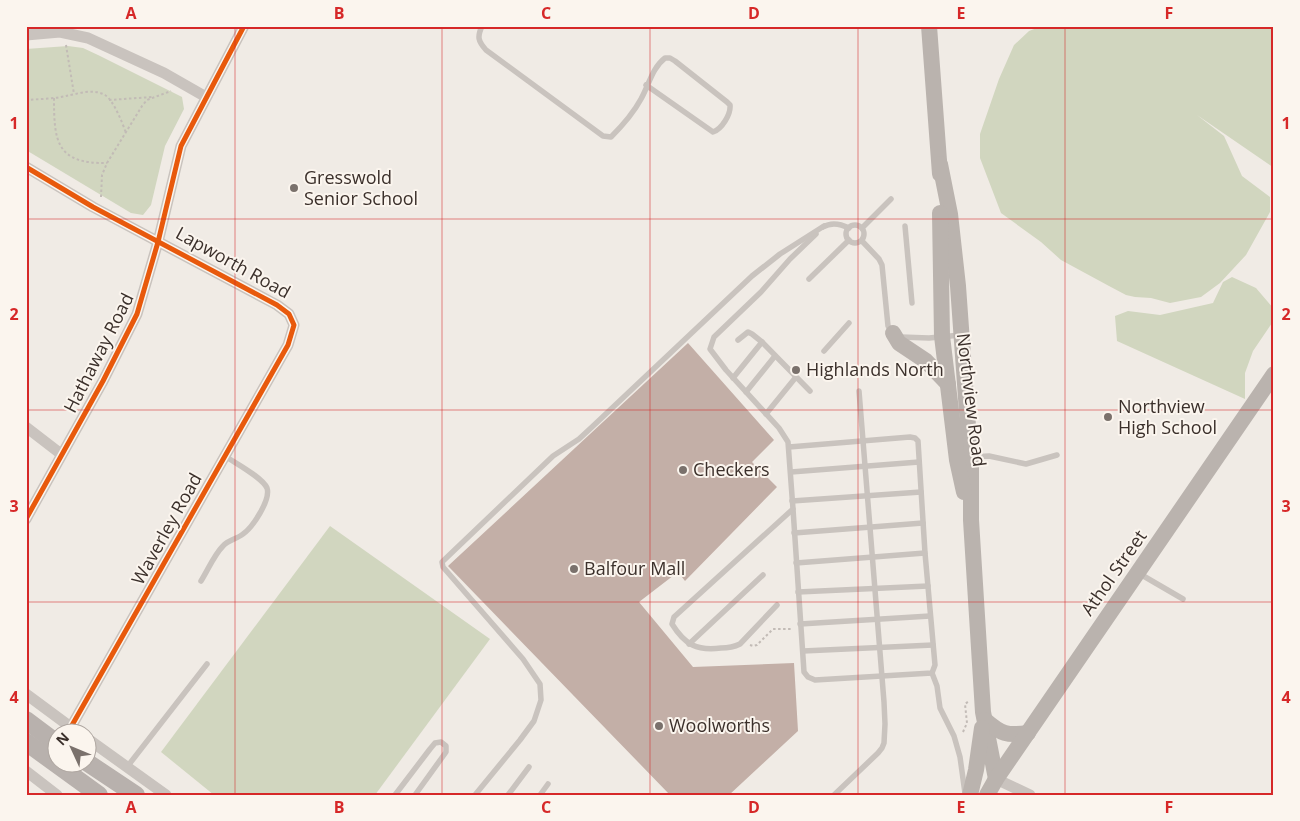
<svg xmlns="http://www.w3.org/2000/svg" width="1300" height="821" font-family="'Open Sans',sans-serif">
	<rect width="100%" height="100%" fill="#f0ebe5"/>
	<g fill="#d1d6bf">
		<path d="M 1042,26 L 1274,26 L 1274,168 L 1197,115 L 1224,136 L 1242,176 L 1270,197 L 1270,212 L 1246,255 L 1220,283 L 1201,297 L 1170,303 L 1151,298 L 1135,297 L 1126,295 L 1109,286 L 1061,260 L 1041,242 L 1001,213 L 980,158 L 980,134 L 999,79 L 1014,45 L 1029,31 Z"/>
		<path d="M 68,46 L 83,48 L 98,55 L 182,97 L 184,109 L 165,146 L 151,205 L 143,215 L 131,213 L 26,150 L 26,49 Z"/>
		<path d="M 1232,277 L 1256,288 L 1274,309 L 1274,320 L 1253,351 L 1245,373 L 1245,399 L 1117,341 L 1115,316 L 1128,311 L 1160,315 L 1213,303 L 1223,282 Z"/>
		<path d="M 330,526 L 490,639 L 375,795 L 214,795 L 161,752 Z"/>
	</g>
	<path fill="#c3afa7" d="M 688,343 L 774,440 L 752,462 L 777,487 L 685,581 L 678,572 L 639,602 L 693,667 L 794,663 L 798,731 L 729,795 L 670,795 L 448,566 Z"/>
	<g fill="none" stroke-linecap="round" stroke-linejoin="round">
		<g stroke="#c2bbb6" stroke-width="2" stroke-dasharray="2.5 2.5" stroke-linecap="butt">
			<path d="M 66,45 L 74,94"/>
			<path d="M 54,98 C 54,141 56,164 107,163"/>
			<path d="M 26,100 C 39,99 53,99 66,96 C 77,94 93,88 105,95 C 114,101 122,122 126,133"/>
			<path d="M 109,100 L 152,97"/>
			<path d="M 101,197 L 102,175 L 107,163 L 142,106 L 147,100 L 171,91"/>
			<path d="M 750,645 L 753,646 L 757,645 L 773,629 L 793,629"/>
			<path d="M 963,732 L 967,723 L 965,704 L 969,701"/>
		</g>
		<g stroke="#c9c3be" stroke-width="5.5">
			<path d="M 482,26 C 477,37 478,41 486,50 L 603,136 L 611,137 C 622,126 634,112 641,99 C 649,85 652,68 665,58 L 670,58 L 675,61 L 727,102 L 730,105 C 731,114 722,129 713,132 L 646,85"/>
			<circle cx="855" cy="234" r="9"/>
			<path d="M 905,226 L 912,303"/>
			<path d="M 823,227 C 831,222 841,224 849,228"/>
			<path d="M 862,228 L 891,199"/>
			<path d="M 862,241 L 879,259 L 882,265 L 888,326 L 892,333"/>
			<path d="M 809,279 L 849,240"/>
			<path d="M 901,337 L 929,338 L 961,335"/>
			<path d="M 738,340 L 748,332 L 752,334 L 762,342"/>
			<path d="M 824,351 L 849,323"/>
			<path d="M 733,378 L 762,342 L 810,391"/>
			<path d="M 746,392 L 775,356"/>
			<path d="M 766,414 L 796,377"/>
			<path d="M 789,447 L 910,437 L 915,438 L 918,441 L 925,553 L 935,665 L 932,673 L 815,680 L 808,677 L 804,672 L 793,509"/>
			<path d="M 972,457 L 989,456 L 1026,464 L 1057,455"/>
			<path d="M 791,472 L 919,462"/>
			<path d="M 792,501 L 921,492"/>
			<path d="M 794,533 L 923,523"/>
			<path d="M 796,563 L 925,553"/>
			<path d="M 1140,574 L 1183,599"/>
			<path d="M 201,581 C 208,570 214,555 223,546 C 228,540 237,539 243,534 C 252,528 271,500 267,488 C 262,477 235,463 225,456"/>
			<path d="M 798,592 L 928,586"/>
			<path d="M 777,605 L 740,644 C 734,647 728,648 721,648 C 697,651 685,645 672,624 L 674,617 L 793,509 L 788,442 L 779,428 L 726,370 L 710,349 L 714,337 L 761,292 L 790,259 L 816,234"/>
			<path d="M 800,624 L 930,616"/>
			<path d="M 689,644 L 763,575"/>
			<path d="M 803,651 L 933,645"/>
			<path d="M 932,673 L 937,686 L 940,708 L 954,736 L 960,757 L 965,793"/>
			<path d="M 127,767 L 207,664"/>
			<path d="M 395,795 L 430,749 L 435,743 L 441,742 L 446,746 L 446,752 L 415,795"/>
			<path d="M 475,795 L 520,740 L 534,721 L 541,700 L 540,684 L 523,659 L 443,567 L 442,562 L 553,456 L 579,439 L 592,427 L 752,276 L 780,254 L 824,226"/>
			<path d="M 508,795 L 529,767"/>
			<path d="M 540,795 L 548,784"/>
			<path d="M 834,795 L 878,753 L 882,748 L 884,743 L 885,724 L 884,702 L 859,391"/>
		</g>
		<g stroke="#c9c3be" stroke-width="11">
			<path d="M 26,35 L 60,32 L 88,38 L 164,73 L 206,97"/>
			<path d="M 26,167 L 93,207 L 277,305 L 289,314 L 294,325 L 288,345 L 71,727"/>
			<path d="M 26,427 L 61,454"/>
			<path d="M 26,519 L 103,381 L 137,314 L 158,242 L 181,146 L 244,26"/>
			<path d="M 26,694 L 80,734"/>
			<path d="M 88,739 L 166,795"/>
			<path d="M 26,771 L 57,795"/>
			<path d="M 996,779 L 1030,795"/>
		</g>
		<g stroke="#bab3ae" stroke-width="16">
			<path d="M 929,26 L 940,174"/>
			<path d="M 940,164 L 950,214 L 958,286 L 971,468 L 971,520 L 983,712 L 996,779"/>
			<path d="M 940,213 L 942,336 L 957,460 L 964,492"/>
			<path d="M 893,333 L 899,343 L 926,361 L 948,384"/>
			<path d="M 985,720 C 1001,734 1007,736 1028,733"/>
			<path d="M 970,795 L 976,770 L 982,728"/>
			<path d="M 987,795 L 996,779 L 1274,374"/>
		</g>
		<g stroke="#b8b1ad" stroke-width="18">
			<path d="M 26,720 L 58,744"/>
			<path d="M 26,742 L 99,795"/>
			<path d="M 88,763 L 136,795"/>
		</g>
		<g stroke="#fbf5ee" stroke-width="8">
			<g id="cycleway">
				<path d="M 26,167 L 93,207 L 277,305 L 289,314 L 294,325 L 288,345 L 71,727"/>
				<path d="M 26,519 L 103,381 L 137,314 L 158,242 L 181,146 L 244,26"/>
			</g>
		</g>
		<use href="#cycleway" stroke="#e8590c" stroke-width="5"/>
	</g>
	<path fill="none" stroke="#d62828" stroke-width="1" stroke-opacity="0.55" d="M 235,26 L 235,795M 442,26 L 442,795M 650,26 L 650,795M 858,26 L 858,795M 1065,26 L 1065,795M 26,219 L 1274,219M 26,410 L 1274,410M 26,602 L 1274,602"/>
	<g fill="#7a716c" stroke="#fbf5ee" stroke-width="2">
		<circle cx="294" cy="188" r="5"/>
		<circle cx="796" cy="370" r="5"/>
		<circle cx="1108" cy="417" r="5"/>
		<circle cx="683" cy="470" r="5"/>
		<circle cx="574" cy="569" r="5"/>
		<circle cx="659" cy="726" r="5"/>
	</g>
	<g text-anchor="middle" stroke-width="4" stroke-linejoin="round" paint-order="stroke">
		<g font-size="18" fill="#3b302b" stroke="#fbf5ee" text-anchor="start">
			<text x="304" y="184">Gresswold<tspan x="304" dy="21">Senior School</tspan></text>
			<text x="806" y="376">Highlands North</text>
			<text x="1118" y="413">Northview<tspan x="1118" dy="21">High School</tspan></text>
			<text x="693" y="476">Checkers</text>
			<text x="584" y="575">Balfour Mall</text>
			<text x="669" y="732">Woolworths</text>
		</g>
		<g font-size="18" fill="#3b302b" stroke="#fbf5ee">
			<text transform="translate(233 263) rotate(29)" y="6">Lapworth Road</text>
			<text transform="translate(99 353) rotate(-63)" y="6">Hathaway Road</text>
			<text transform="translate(971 400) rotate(83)" y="6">Northview Road</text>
			<text transform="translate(167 529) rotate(-61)" y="6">Waverley Road</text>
			<text transform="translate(1114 573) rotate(-55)" y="6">Athol Street</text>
		</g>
	</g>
	<rect width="1300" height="821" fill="none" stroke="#fbf5ee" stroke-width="55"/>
	<g transform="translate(72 748) rotate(314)"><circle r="24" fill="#fbf5ee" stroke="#aea6a0"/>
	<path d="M0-4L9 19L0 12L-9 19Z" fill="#7a716c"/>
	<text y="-8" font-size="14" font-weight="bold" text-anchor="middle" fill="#3b302b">N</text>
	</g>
	<rect x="28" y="28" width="1244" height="766" fill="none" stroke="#d62828" stroke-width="2"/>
	<g font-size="16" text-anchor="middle" font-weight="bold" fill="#d62828">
		<text x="131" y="19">A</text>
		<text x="339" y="19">B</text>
		<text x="546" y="19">C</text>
		<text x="754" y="19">D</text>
		<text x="961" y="19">E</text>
		<text x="1169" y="19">F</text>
		<text x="14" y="129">1</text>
		<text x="1286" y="129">1</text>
		<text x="14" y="320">2</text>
		<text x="1286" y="320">2</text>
		<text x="14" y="512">3</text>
		<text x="1286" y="512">3</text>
		<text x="14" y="703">4</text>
		<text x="1286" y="703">4</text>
		<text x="131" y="813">A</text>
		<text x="339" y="813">B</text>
		<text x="546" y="813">C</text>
		<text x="754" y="813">D</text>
		<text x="961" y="813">E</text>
		<text x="1169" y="813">F</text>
	</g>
</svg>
